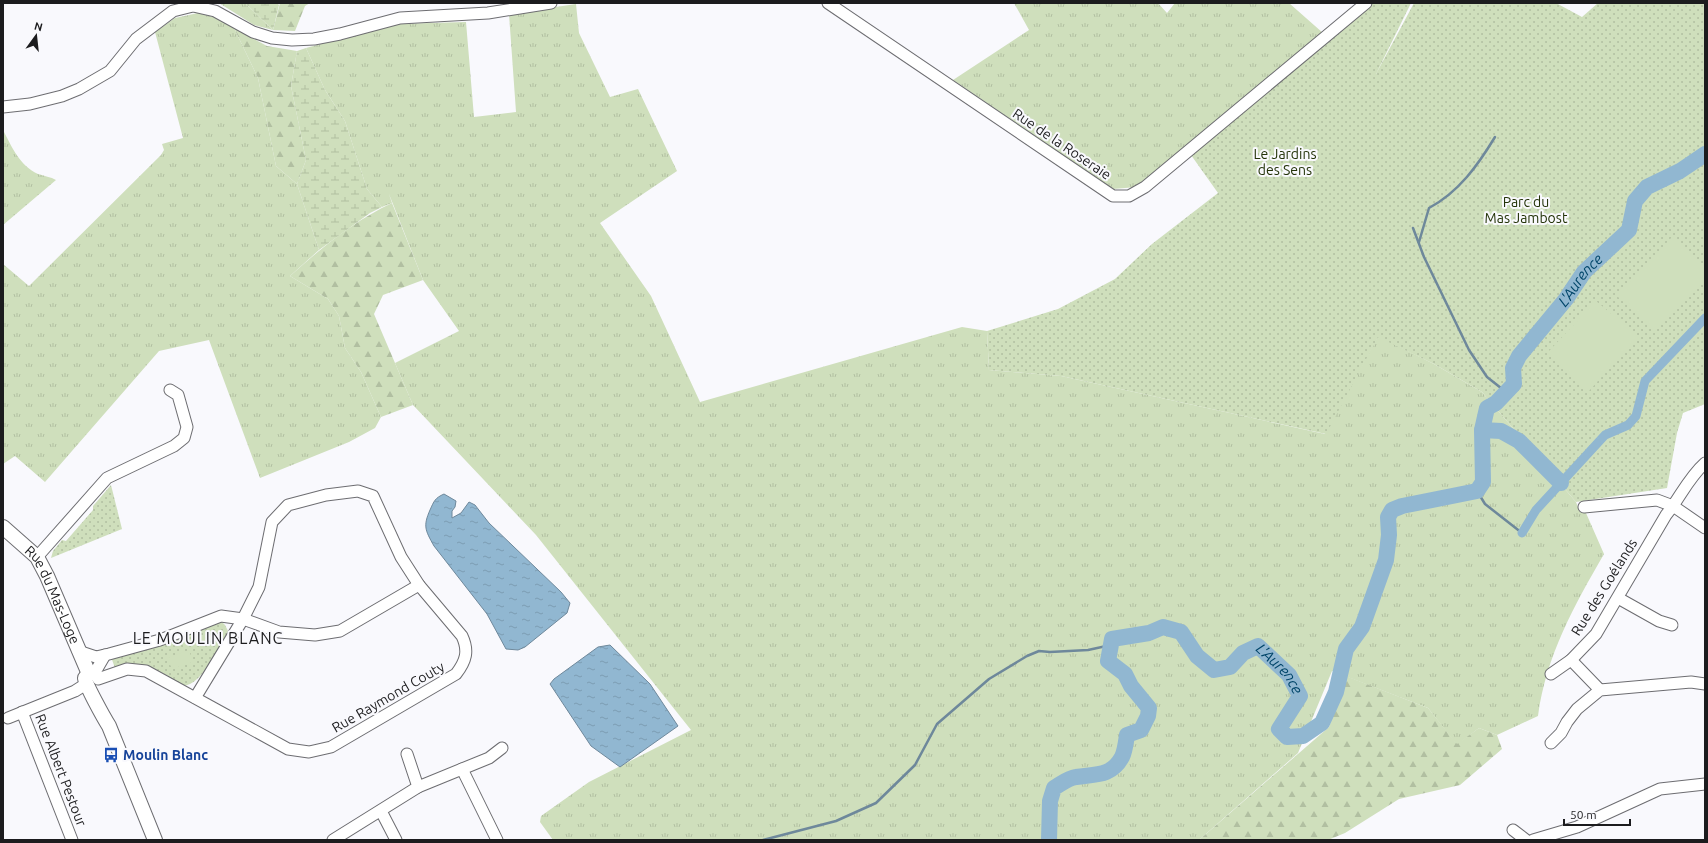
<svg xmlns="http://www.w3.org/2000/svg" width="1708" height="843" font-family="Ubuntu,sans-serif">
	<defs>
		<pattern id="grass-tufts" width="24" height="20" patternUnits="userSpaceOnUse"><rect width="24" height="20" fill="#cfdfbc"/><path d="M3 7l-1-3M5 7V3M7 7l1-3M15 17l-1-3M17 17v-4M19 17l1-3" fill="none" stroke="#b1bfa1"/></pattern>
		<pattern id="forest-firs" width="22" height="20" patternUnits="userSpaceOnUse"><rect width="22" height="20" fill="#cfdfbc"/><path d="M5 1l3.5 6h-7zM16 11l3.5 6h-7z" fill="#b1bfa1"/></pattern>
		<pattern id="wetland-marsh" width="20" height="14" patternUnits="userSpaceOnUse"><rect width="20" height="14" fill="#cfdfbc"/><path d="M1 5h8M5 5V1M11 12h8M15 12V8" fill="none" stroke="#b1bfa1"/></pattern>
		<pattern id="park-dots" width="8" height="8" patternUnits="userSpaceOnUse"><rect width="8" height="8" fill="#cfdfbc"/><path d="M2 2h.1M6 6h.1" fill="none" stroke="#b1bfa1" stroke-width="1.8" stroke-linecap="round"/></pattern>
		<pattern id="water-ripples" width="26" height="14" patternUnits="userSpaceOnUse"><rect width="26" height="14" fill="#91b7d1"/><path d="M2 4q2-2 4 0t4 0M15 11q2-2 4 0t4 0" fill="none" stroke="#7c9db3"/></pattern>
	</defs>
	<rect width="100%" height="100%" fill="#f9f9fd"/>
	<g fill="url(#grass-tufts)">
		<path d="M 219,3 L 245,3 L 273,30 L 254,25 Z"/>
		<path d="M 1014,3 L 1158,3 L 1167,13 L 1175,3 L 1289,3 L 1323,33 L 1137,187 L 1113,189 L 953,80 L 1029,30 Z"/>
		<path d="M 576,4 L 579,33 L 610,97 L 638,89 L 677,171 L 600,223 L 651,296 L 700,402 L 962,327 L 987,331 L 989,370 L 1061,376 L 1325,434 L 1378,336 L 1434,364 L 1482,392 L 1576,502 L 1580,512 L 1586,513 L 1604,554 C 1574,606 1546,656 1538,716 L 1497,735 L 1479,728 L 1457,745 L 1428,708 L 1332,671 L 1298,753 L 1199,840 L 553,840 L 540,822 L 541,816 L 589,782 L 691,730 L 536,535 L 413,405 L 395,363 L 459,331 L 423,280 L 389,194 L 392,203 L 382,207 L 367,189 L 345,121 L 325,90 L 306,48 L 395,24 L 466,22 L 474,117 L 516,112 L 509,14 Z"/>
		<path d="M 198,13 L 217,18 L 234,28 L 258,78 L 276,166 L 297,184 L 319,250 L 290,276 L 328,299 L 339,316 L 345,348 L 361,372 L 381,417 L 375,428 L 349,442 L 260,478 L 209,340 L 159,351 L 45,482 L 15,456 L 3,464 L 3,264 L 29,286 L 161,155 L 164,150 L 162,144 L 183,138 L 155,32 L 175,18 Z"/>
		<path d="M 3,130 C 12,147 19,165 38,174 C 44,176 51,177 56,180 L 3,225 Z"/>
	</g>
	<g fill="url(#forest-firs)">
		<path d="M 280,3 L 310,3 L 305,6 L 295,31 L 273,30 Z"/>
		<path d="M 234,28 L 267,46 L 297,51 L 291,86 L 306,160 L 297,184 L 276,166 L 258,78 Z"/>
		<path d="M 392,203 L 423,280 L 383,295 L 374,314 L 413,405 L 381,417 L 361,372 L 345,348 L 339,316 L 328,299 L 290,276 C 321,248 354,221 392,203 Z"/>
		<path d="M 1346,676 L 1428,708 L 1457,744 L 1479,728 L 1497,735 L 1502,749 L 1460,785 L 1399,799 L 1345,833 L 1328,840 L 1199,840 L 1329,727 Z"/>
	</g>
	<g fill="url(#wetland-marsh)">
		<path d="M 245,3 L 277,3 L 279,5 L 273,30 Z"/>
		<path d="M 306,48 L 325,90 L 345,121 L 367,189 L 382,207 L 370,213 L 319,250 L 297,184 L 306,160 L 291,86 L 297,51 Z"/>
	</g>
	<g fill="url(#park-dots)">
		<path d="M 1370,3 L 1411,3 L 1376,74 L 1414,3 L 1556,3 L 1582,17 L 1598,3 L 1705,3 L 1705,404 L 1683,413 L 1677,433 L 1667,488 L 1576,502 L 1482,392 L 1434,364 L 1378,337 L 1326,434 L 1061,376 L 989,370 L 987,331 L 1058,309 L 1115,279 L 1152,244 L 1218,193 L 1191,155 Z"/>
		<path d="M 111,485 L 122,529 L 51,558 L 53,551 L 62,540 L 66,541 L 93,510 L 93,506 Z"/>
		<path d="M 221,621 L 225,625 L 229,633 C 219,646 199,692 179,685 C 175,684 171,681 168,679 L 168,676 L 153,668 L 151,670 L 134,664 L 115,668 L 111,657 L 141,649 L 142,651 L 192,634 L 191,631 Z"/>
	</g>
	<g fill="#cfdfbc">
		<path d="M 1672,237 L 1705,267 L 1705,277 L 1655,331 L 1617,296 Z"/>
		<path d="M 1596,301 L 1638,336 L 1589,391 L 1549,351 Z"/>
		<path d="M 189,650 L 193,662 L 172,669 L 167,658 Z"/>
	</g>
	<g fill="url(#water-ripples)" stroke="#6e889b">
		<path d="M 444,494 L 456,501 L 455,507 L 452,511 L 452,518 L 461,513 L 469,502 L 475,505 L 489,523 L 561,592 L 570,603 L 567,613 L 525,647 L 518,650 L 506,649 L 487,614 L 434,546 C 425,530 423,526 430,510 C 434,501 435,498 444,494 Z"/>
		<path d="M 610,645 L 650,684 L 678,726 L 620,767 L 591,746 L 550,684 L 554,679 L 598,647 Z"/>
	</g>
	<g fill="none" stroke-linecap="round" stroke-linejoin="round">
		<g stroke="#6e889b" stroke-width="2.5">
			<path d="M 1413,228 L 1424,257 L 1469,350 L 1487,377 L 1506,392"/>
			<path d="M 1419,242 L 1429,208 C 1459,192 1478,165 1495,137"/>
			<path d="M 1477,491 L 1485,504 L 1522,533"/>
			<path d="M 763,840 L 836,821 L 876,803 L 915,765 L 937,724 L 989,679 L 1027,656 L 1039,651 L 1050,652 L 1088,650 L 1111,645"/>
		</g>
		<path stroke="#91b7d1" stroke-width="9" d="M 1522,533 L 1536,510 L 1605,435 L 1628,425 L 1636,416 L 1645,381 L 1705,318"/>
		<g stroke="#91b7d1" stroke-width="16">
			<path d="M 1482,430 L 1501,431 L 1519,441 L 1561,483"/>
			<path id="s1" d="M 1049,840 L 1050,801 L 1054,788 C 1061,784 1068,778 1076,777 C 1095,774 1111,777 1122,757 C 1125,751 1126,742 1127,735 L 1141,730 L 1148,716 L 1149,708 L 1131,686 L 1125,674 L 1108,661 L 1112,639 L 1149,633 L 1163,627 L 1181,632 L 1197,656 L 1214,670 L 1230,667 L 1243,653 L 1258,646 L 1289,675 L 1300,696 L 1279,729 L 1287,737 L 1303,736 L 1322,723 L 1336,692 L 1346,649 L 1362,627 L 1386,560 L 1389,535 L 1388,517 L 1392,510 L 1402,506 L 1477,491 L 1483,482 L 1482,430 L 1487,408 L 1496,403 L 1514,384 L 1513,368 L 1519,356 L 1566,299 L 1584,272 L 1629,230 L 1635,201 L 1647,187 L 1680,171 L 1705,154"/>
		</g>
		<g stroke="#6d6d71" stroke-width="13">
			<g id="minor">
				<path d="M 828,3 L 1113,196 L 1129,196 L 1145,187 L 1366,3"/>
				<path d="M 3,107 L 30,104 L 62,96 L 79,89 L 110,71 L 136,39 L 173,11 L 193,6 L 215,11 L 253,32 L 272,38 L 292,40 L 314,39 L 340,34 L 400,18 L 488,13 L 551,3"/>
				<path d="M 1584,507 L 1657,500 L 1673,506 L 1705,528"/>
				<path d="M 37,557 L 107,478 L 174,446 L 184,438 L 187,427 L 178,395 L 170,390"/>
				<path d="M 1618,598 L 1659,621 L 1672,625"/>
				<path d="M 78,651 L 96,657 L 109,654 L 160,640 L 221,616 L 243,619 L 279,632 L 315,635 L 340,631 L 419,585"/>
				<path d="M 1571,660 L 1600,690"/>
				<path d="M 94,674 L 105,655"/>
				<path d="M 1551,674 L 1571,660 L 1596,634 L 1666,515 C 1680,498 1688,478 1705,463"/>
				<path d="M 98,679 L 127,669 L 146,671 L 288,749 L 309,752 L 331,747 L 456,674 C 466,661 469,651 462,636 L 419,585 L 401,557 L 373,496 L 358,491 L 326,495 L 288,505 L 272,522 L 259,587 L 243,619 L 195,698"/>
				<path d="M 22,712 L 72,840"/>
				<path d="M 8,718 L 75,691 L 86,684"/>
				<path d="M 1551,743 L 1561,733 L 1567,722 L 1577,709 L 1600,690 L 1691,682 L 1705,684"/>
				<path d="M 462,769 L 497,840"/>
				<path d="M 418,787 L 489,758 L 502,748"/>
				<path d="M 381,811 L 396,840"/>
				<path d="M 1513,830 L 1526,840"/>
				<path d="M 333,840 L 418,787 L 407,754"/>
				<path d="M 1533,840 L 1577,827 L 1660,789 L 1705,784"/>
			</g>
		</g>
		<g stroke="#6d6d71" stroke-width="16">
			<g id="major">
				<path id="s2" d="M 3,527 L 37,557 L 47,576 L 89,674"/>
				<path d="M 89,674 L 85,678 C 85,684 104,718 109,726 L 155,840"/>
			</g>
		</g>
		<use href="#minor" stroke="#fff" stroke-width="11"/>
		<use href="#major" stroke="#fff" stroke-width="14"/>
	</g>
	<defs>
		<g id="bus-bare" transform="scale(1.2)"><path d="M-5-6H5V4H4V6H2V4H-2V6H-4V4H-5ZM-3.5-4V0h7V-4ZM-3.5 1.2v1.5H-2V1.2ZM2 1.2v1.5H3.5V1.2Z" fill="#1a4fb4" stroke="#f9f9fd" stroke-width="2.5" paint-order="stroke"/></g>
	</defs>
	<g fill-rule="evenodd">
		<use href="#bus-bare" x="111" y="755"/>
	</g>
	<g text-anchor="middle" stroke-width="4" stroke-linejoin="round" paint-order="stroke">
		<g font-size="14" fill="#1c1c1e" stroke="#f9f9fd">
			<text transform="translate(1062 144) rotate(34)" y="5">Rue de la Roseraie</text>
			<text transform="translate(1604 587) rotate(-58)" y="5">Rue des Goélands</text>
			<text dy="5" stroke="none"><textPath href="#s2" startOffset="86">Rue du Mas-Loge</textPath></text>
			<text transform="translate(388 697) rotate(-30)" y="5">Rue Raymond Couty</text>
			<text transform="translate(61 770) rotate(69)" y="5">Rue Albert Pestour</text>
		</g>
		<g font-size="14" fill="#233308" stroke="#f9f9fd">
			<text x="1285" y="159">Le Jardins<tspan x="1285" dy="16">des Sens</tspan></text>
			<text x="1526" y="207">Parc du<tspan x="1526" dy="16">Mas Jambost</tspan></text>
		</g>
		<g font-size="14" font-weight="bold" fill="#164399" stroke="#f9f9fd" text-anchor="start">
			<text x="123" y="760">Moulin Blanc</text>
		</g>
		<g font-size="15" font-style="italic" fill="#004569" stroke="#f9f9fd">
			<text dy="5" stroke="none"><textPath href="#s1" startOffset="1171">L'Aurence</textPath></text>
			<text dy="5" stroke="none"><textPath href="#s1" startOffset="483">L'Aurence</textPath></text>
		</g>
		<g font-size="16" letter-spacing="1" fill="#1c1c1e" stroke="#f9f9fd">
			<text x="208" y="644">LE MOULIN BLANC</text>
		</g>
	</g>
	<rect width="1708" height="843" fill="none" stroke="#1c1c1e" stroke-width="8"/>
	<g transform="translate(36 36) rotate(15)" stroke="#f9f9fd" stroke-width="3" paint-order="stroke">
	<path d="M0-3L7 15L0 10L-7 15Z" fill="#1c1c1e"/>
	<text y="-6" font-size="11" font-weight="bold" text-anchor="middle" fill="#1c1c1e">N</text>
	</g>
	<path d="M1564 819v6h66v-6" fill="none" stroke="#1c1c1e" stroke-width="2"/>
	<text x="1570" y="819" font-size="12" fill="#1c1c1e" stroke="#f9f9fd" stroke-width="3" paint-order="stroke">50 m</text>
</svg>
